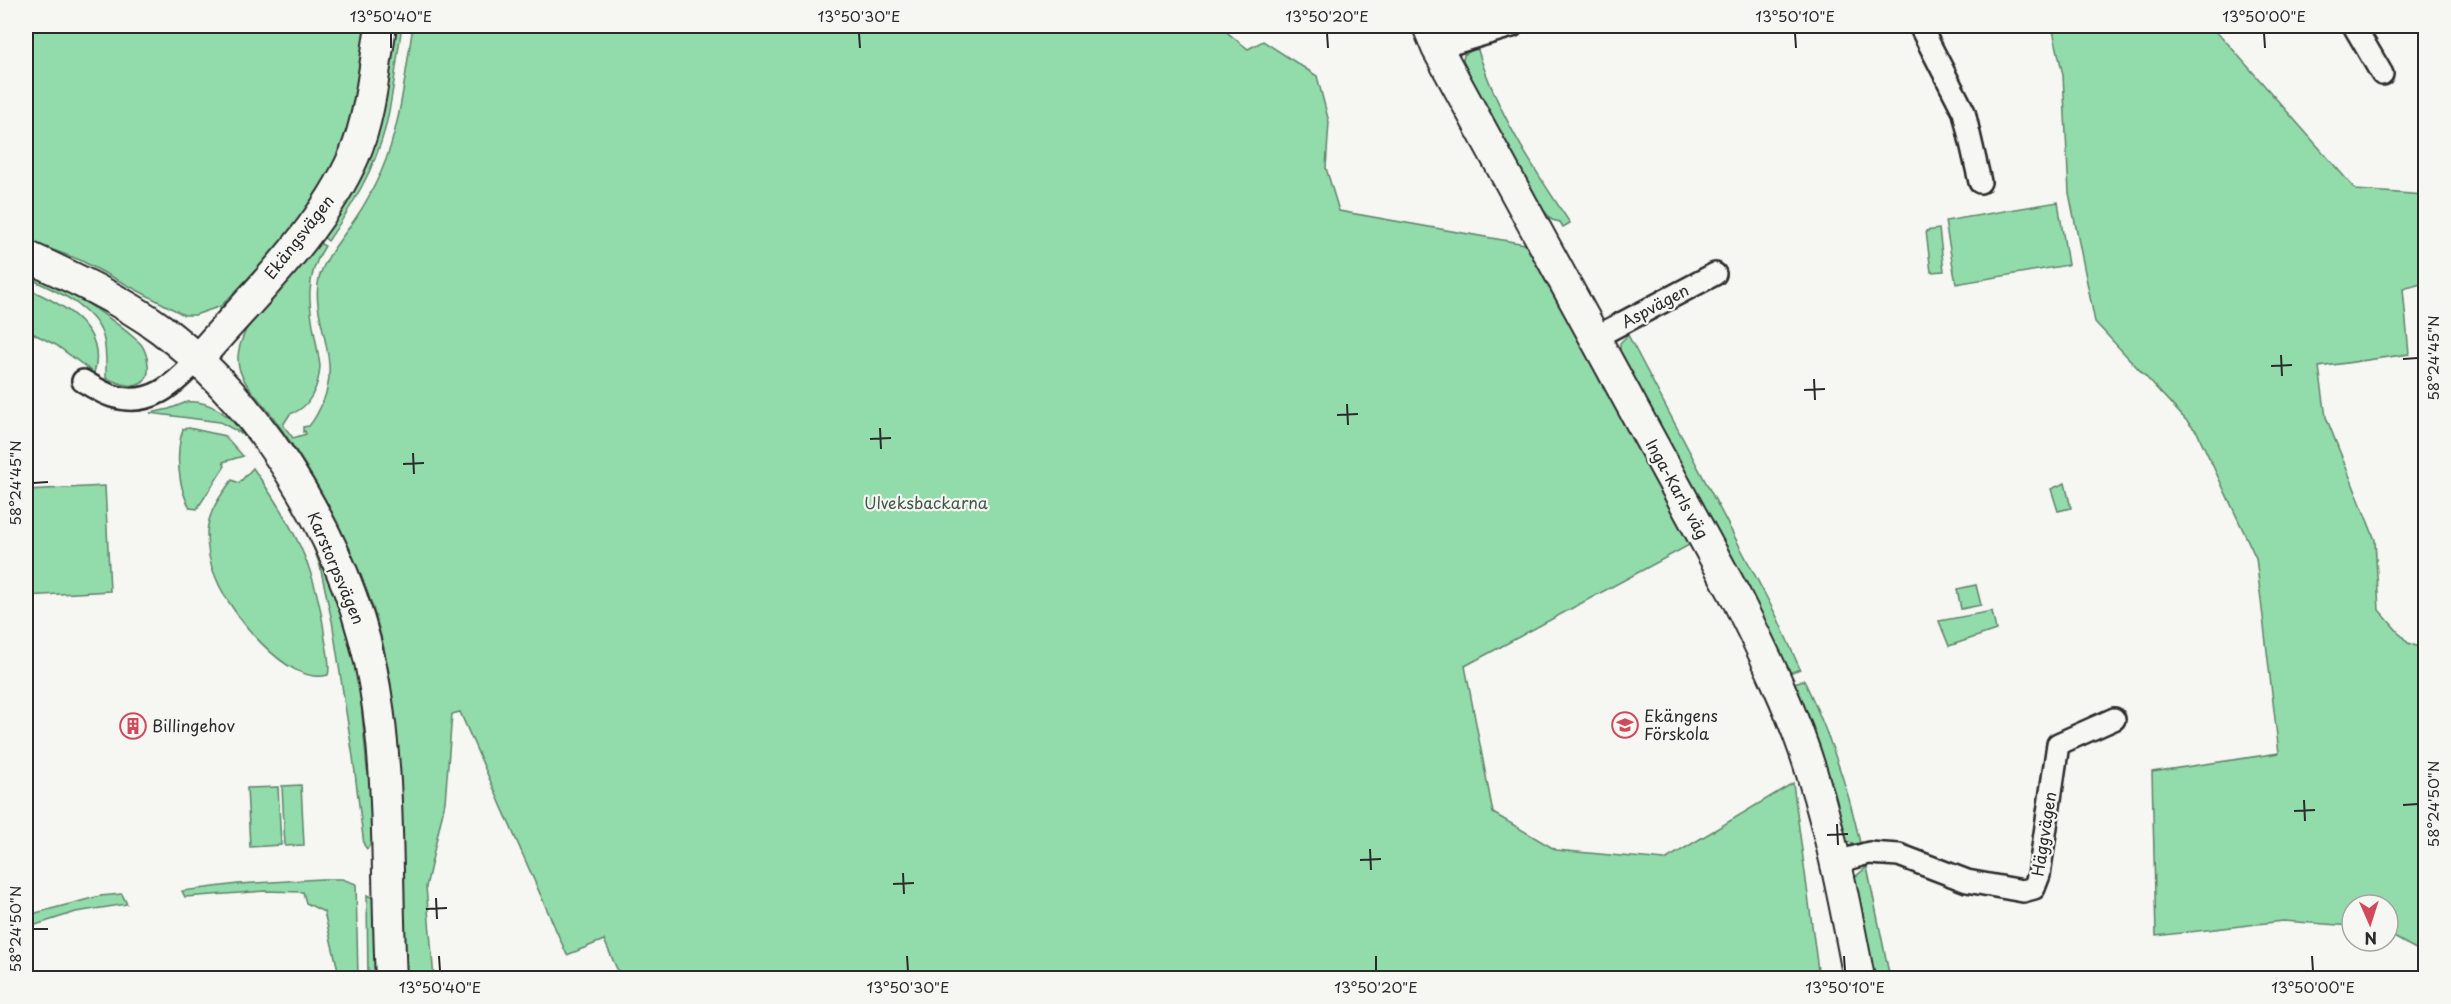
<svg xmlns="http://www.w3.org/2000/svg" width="2451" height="1004" font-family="'Playpen Sans',sans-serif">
	<rect width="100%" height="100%" fill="#f6f6f2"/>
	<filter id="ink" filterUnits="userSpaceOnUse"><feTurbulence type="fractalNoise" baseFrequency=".0167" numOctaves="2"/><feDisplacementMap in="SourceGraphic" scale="12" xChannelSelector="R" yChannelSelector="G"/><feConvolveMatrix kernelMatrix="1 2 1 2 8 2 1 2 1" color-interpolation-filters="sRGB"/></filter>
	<g filter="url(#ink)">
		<g fill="#92dbaa" stroke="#5e836a" stroke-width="1.5">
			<path d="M 26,26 L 370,26 L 358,102 L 330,179 L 273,253 L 221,306 L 195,315 L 184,315 L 80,260 L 26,240 Z"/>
			<path d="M 413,26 L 1219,26 L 1248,49 L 1263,41 L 1317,76 L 1329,122 L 1326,168 L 1339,211 L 1525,244 L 1693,543 L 1465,666 L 1493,813 L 1556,850 L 1665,860 L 1793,783 L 1819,978 L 621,978 L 604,940 L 567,955 L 460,712 L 452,714 L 445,802 L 426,887 L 434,978 L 404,978 C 403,926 403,873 401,820 C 399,748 395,674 372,605 C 349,539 314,473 273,417 C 261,400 238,381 238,360 C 237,337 262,300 277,284 C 291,270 307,259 319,243 L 325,246 C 298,287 314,321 320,366 C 319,385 310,409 290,414 L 283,425 L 293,438 L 306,434 L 305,431 L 303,432 L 303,427 L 309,426 C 316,418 320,409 324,399 C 341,355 310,318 319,278 C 325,256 345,235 357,216 C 366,203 374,187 381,172 C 401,126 405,74 413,26 Z"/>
			<path d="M 2052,26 L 2208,26 L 2222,37 L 2356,190 L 2425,195 L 2425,283 L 2403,289 L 2409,354 L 2319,367 L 2326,417 L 2375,540 L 2379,610 L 2408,643 L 2425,649 L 2425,954 L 2388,934 L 2388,905 L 2352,905 L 2352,926 L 2283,921 L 2156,936 L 2152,772 L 2279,753 L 2256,558 L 2197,432 L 2095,322 L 2069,193 L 2063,75 Z"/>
			<path d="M 398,30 L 401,32 C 396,64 393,98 385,129 C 374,170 352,206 328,241 L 322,236 L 394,31 Z"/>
			<path d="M 1477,47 C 1496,111 1533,168 1570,223 L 1563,227 L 1560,222 L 1552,220 L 1520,183 L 1462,65 L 1464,55 Z"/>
			<path d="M 2058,202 L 2068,265 L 1956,284 L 1945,221 Z"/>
			<path d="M 1939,229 L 1944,271 L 1931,272 L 1926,231 Z"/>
			<path d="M 26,271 C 65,288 106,313 139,342 C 148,350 155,381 137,385 C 126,387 116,382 106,378 C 106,364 107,349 103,336 C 93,305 52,289 26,277 Z"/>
			<path d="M 26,288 C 61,303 108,327 94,373 L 56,345 L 26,330 Z"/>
			<path d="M 1628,335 L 1777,617 L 1800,669 L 1787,674 L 1620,356 L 1620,343 Z"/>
			<path d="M 187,402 C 209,400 231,415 242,434 L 220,422 L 150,413 L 169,409 Z"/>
			<path d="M 189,428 L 225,436 L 243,456 L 223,462 L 225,466 L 197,509 L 190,508 C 178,487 175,453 183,429 Z"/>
			<path d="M 253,468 C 293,525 317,568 325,639 C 327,650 331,665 328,675 C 287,687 229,611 216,578 C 210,565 207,548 207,533 C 208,512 220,496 232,480 L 239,483 Z"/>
			<path d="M 2065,483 L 2071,508 L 2058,511 L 2051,489 Z"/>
			<path d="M 105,486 L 110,591 L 26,596 L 26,490 Z"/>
			<path d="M 316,542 L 357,657 L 367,769 L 374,800 L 375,838 L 367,849 L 364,845 L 353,757 L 332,621 L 320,566 L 312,543 Z"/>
			<path d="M 1976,585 L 1981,605 L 1961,609 L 1957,589 Z"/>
			<path d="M 1992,611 L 1996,630 L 1949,646 L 1939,621 Z"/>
			<path d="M 1804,680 C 1828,731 1848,787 1860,843 L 1855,845 L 1845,840 L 1791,684 Z"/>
			<path d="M 301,785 L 304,845 L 285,846 L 282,786 Z"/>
			<path d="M 278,787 L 281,845 L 250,847 L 247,788 Z"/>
			<path d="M 1867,867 L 1890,978 L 1871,978 L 1853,885 L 1855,877 Z"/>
			<path d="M 321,879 L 342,879 L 356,884 L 358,978 L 340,978 L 324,912 L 306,903 L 303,892 L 265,891 L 185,897 L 182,891 L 238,884 Z"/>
			<path d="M 122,894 L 127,904 L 76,912 L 26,928 L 26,917 L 32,914 L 100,896 Z"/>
			<path d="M 367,895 L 375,899 L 377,978 L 368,978 Z"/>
		</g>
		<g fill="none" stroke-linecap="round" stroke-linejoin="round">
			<g stroke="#2b2b2b" stroke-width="26">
				<g id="street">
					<path d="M 1920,26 L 1964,112 L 1980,182"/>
					<path d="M 2354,26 L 2382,74"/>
					<path d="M 1437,48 L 1512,26"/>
					<path d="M 1594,338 L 1715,274"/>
					<path d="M 83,381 C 92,386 102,393 112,396 C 150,408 174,385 197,360"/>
					<path d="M 1837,862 L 1869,853 L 1899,855 L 1967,881 L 2023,891 L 2034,888 L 2039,875 L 2058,744 L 2114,719"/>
				</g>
			</g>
			<g stroke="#2b2b2b" stroke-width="34">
				<g id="secondary">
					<path d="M 1428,26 L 1437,48 L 1736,597 C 1765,655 1793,712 1812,774 C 1833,841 1846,910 1859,978"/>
					<path d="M 26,256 C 70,276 122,300 161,329 C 270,412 353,554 375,688 C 391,784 386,882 391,978"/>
					<path d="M 197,360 C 251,297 321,232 354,156 C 371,115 374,69 381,26"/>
				</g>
			</g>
			<use href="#street" stroke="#f6f6f2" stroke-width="21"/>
			<use href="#secondary" stroke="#f6f6f2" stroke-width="30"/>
		</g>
	</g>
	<path fill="none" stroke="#2b2b2b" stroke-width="2" d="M 391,33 L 391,48M 859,33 L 860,48M 1327,33 L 1328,48M 1795,33 L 1796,48M 2264,33 L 2265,48M 2281,355 L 2282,376M 2403,359 L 2418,358M 2271,366 L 2292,365M 1814,379 L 1815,400M 1804,390 L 1825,389M 1347,404 L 1348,425M 1337,415 L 1358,414M 880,428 L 881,449M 870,439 L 891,438M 413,453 L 414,474M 403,464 L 424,463M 33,483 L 48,482M 2304,800 L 2305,821M 2403,805 L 2418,804M 2294,811 L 2315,810M 1837,824 L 1838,845M 1827,835 L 1848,834M 1370,849 L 1371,870M 1360,860 L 1381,859M 903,873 L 904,894M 893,884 L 914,883M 436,898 L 437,919M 426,909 L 447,908M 33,929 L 48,929M 439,956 L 440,971M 907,956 L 908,971M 1376,956 L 1376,971M 1844,956 L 1845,971M 2312,956 L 2313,971"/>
	<defs>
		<g id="school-ring" transform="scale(1.35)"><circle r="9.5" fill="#f6f6f2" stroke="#d1495b" stroke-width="1.5"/><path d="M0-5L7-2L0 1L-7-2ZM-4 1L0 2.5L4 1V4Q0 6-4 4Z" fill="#d1495b"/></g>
		<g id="building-ring" transform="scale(1.35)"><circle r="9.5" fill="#f6f6f2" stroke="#d1495b" stroke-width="1.5"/><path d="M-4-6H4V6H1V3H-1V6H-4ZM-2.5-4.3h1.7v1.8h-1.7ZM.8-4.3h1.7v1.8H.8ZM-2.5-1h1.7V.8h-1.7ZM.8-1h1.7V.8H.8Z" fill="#d1495b"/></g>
	</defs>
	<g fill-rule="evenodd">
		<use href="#school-ring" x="1625" y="725"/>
		<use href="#building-ring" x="133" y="726"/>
	</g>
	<g text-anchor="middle" stroke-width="4.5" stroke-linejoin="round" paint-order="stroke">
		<g font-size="16" fill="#2b2b2b" stroke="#f6f6f2">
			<text transform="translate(299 237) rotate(-52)" y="6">Ekängsvägen</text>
			<text transform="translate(1655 306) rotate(-28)" y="6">Aspvägen</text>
			<text transform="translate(1677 489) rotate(61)" y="6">Inga-Karls väg</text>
			<text transform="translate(336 568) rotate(67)" y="6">Karstorpsvägen</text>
			<text transform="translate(2044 834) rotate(-81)" y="6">Häggvägen</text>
		</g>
		<g font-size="16" fill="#45574b" stroke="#f6f6f2">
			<text x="926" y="509">Ulveksbackarna</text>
		</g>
		<g font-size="16" fill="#2b2b2b" stroke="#f6f6f2" text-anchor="start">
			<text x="1644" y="722">Ekängens<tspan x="1644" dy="18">Förskola</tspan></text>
			<text x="152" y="732">Billingehov</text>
		</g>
	</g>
	<rect width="2451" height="1004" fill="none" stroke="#f6f6f2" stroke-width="66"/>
	<g transform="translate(2370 923) rotate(177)"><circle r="28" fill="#f6f6f2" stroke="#a5a5a2" stroke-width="1.5"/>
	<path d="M0-4.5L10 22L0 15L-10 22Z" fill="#d1495b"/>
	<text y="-9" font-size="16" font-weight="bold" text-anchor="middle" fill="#2b2b2b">N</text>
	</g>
	<rect x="33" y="33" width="2385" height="938" fill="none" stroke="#2b2b2b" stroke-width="2"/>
	<g font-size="15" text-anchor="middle" fill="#2b2b2b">
		<text x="391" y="22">13°50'40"E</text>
		<text x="859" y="22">13°50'30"E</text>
		<text x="1327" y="22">13°50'20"E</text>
		<text x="1795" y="22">13°50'10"E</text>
		<text x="2264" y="22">13°50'00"E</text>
		<text transform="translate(2434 358) rotate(-90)" y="5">58°24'45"N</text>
		<text transform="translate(16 483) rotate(-90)" y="5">58°24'45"N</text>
		<text transform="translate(2434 804) rotate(-90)" y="5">58°24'50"N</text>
		<text transform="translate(16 929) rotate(-90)" y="5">58°24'50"N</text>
		<text x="440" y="993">13°50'40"E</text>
		<text x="908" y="993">13°50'30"E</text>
		<text x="1376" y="993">13°50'20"E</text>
		<text x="1845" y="993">13°50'10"E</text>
		<text x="2313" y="993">13°50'00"E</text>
	</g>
</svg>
